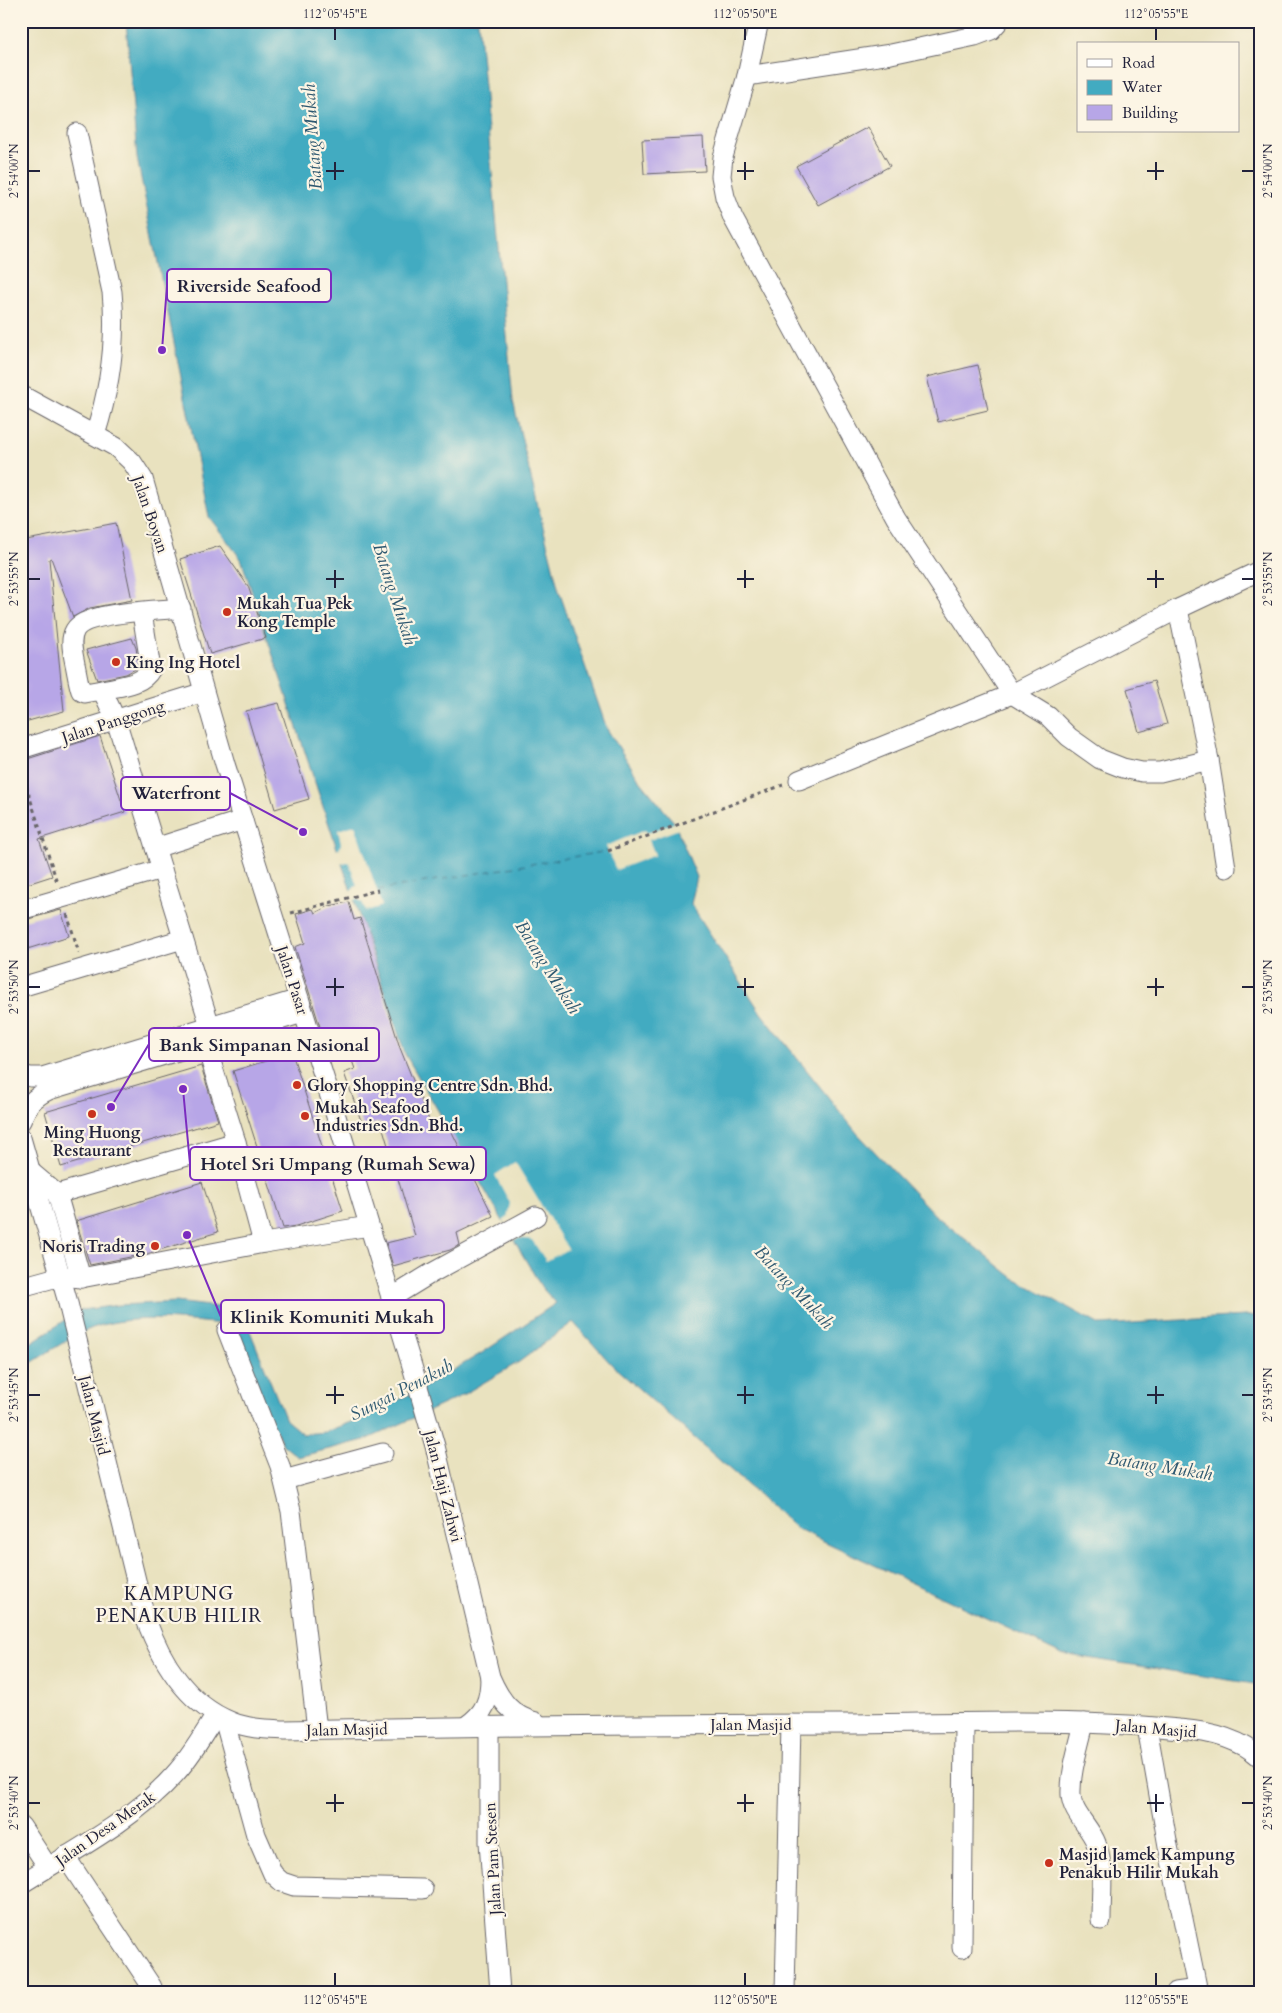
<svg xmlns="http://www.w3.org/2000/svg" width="1282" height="2013" font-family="Cardo,serif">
	<rect width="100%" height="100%" fill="#fcf5e5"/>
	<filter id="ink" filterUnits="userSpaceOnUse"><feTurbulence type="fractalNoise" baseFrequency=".02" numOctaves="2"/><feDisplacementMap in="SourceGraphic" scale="10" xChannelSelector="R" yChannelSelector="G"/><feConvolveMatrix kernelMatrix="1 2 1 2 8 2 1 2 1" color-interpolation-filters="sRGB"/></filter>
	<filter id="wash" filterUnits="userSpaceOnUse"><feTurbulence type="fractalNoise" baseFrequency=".0096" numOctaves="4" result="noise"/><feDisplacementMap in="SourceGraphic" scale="20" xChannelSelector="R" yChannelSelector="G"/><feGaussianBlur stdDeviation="1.12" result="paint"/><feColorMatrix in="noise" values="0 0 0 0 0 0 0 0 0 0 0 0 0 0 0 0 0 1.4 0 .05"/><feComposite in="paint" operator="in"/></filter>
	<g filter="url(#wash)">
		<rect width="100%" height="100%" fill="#e9e2bf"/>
		<path fill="#42abc1" stroke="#32667e" d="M 126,21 L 478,21 L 513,401 L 531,478 L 559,591 L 607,729 L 641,782 L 674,822 L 697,877 L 691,904 L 761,1013 L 857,1133 L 935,1215 L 1014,1278 L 1100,1325 L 1261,1315 L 1261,1685 L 1062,1654 L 796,1528 L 612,1365 L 573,1322 L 519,1362 L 459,1397 L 368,1439 L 298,1457 L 283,1445 L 223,1324 C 181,1320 125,1313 85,1331 C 63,1341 42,1357 21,1369 L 21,1349 L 81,1310 L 119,1305 L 176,1302 L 227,1308 L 248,1326 L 286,1420 L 303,1434 L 325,1432 L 369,1415 L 428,1385 L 485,1351 L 556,1303 L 542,1288 L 405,1054 L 241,559 L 209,517 L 137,158 Z"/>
		<g fill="#e9e2bf">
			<path d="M 676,822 L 679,829 L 649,840 L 655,855 L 616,870 L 606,846 L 645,830 L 647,833 Z"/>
			<path d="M 355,825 L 382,906 L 366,911 L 362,902 L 357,899 L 352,901 L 349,893 L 357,885 L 349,862 L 340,864 L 335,851 L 340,848 L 341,843 L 338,830 Z"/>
			<path d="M 515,1162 L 568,1249 L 546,1261 L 532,1240 L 518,1238 L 514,1240 L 503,1221 L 507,1218 L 510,1203 L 495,1175 Z"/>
		</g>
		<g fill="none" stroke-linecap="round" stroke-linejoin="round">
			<path stroke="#2f5971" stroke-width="1" stroke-dasharray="6 5" stroke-linecap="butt" d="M 378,890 L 608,851"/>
		</g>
		<g id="blocks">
			<g fill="#b7a6e7">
				<path d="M 868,127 L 890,166 L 818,205 L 796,166 Z"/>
				<path d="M 703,137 L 705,171 L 644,174 L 642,140 Z"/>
				<path d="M 978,365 L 988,410 L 938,422 L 927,377 Z"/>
				<path d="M 116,523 L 132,600 L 90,608 L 73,617 L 51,558 L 49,559 L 64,711 L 21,723 L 21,541 Z"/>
				<path d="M 220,546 L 248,586 L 266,638 L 210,654 L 180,559 Z"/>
				<path d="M 132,638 L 136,648 L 139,667 L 126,674 L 97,680 L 86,650 Z"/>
				<path d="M 1154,681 L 1167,724 L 1139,732 L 1127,689 Z"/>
				<path d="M 279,703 L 309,799 L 275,809 L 246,711 Z"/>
				<path d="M 100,736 L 125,812 L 39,839 L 52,876 L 21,886 L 21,761 Z"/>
				<path d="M 349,902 L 354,920 L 360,918 L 400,1048 L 433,1130 L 449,1126 L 493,1216 L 457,1233 L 460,1245 L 450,1250 L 393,1266 L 386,1243 L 415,1236 L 381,1122 L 363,1126 L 344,1073 L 355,1069 L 346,1044 L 327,1049 L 295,947 L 305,943 L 296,914 L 313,909 L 315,913 L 329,906 Z"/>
				<path d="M 61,910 L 69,936 L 21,951 L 21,921 Z"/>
				<path d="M 292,1053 L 343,1211 L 296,1226 L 283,1228 L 233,1071 Z"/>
				<path d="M 201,1066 L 218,1121 L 61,1167 L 45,1112 Z"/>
				<path d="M 202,1182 L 218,1232 L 150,1253 L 90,1265 L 76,1221 Z"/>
			</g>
		</g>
	</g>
	<g filter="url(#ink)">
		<use href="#blocks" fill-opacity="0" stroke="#686569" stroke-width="1"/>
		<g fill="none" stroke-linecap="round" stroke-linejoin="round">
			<g stroke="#686569" stroke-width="21">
				<g id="minor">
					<path d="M 759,21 L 747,76 L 723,157 L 721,176 L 725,197 L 733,218 L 896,518 L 1012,694 L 1048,716 L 1069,737 L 1100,759 L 1123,768 L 1142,772 L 1160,772 L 1209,760"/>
					<path d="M 747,76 L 891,54 L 975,36 L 991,30 L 999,21"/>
					<path d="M 77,133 L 112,292 C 117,341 110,388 95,435"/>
					<path d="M 21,395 L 116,447 L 132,462 L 143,479 L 225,764 L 328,1090 L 412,1366 L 435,1446 L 490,1677 C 500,1700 511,1716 536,1722"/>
					<path d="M 181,608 C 159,611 86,611 75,630 C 69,640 73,653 75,664 C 77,673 78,682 81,691 L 85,693 L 102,690 L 116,720 L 210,1026"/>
					<path d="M 1178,609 L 1209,760 L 1226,868"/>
					<path d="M 102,690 C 118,686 142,686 151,669 L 142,613"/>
					<path d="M 21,749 L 204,692"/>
					<path d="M 799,780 L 1012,694 L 1178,609 L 1261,570"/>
					<path d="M 155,848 L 243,820"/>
					<path d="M 21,910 L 162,869"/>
					<path d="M 21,987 L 183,939"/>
					<path d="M 21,1075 L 31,1077 L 42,1077 L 299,999"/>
					<path d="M 21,1121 C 27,1105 34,1097 49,1090 L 303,1013"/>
					<path d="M 21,1138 L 67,1299 L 145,1617 C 161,1661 186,1704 232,1722 C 249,1729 268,1729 285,1730 C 474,1726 664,1724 853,1724 C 961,1723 1071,1718 1179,1729 C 1207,1731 1239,1738 1261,1758"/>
					<path d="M 236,1142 L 263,1243"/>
					<path d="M 31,1172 L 57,1194 L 236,1142 L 205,1042"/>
					<path d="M 57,1194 L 81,1278"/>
					<path d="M 21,1287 L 61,1276 L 81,1278 L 264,1243 L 369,1226"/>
					<path d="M 391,1298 L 430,1274 L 536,1216"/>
					<path d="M 227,1330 L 280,1466 L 291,1511 L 317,1729"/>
					<path d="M 284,1480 L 383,1453"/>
					<path d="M 224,1719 L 256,1835 L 273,1874 L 282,1882 L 294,1886 L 423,1889"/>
					<path d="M 1084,1723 C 1079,1746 1070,1772 1071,1795 C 1072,1813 1090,1827 1096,1843 C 1105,1868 1101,1894 1101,1920"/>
					<path d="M 466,1726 C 485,1713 490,1700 490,1677"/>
					<path d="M 489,1726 L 489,1842 L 500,1992"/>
					<path d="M 1147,1727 L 1168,1846 L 1198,1992"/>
					<path d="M 21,1826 L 48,1867"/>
					<path d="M 65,1856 L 152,1987"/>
					<path d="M 21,1884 C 72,1852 135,1819 174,1775 C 191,1757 203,1735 216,1715"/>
					<path d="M 962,1948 L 964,1723"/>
					<path d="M 785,1992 L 791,1724"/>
					<path d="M 1176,1992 L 1197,1989"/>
				</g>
			</g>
			<g stroke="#686569" stroke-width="3" stroke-dasharray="4 4" stroke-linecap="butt">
				<path d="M 21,770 L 57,882"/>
				<path d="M 608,851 L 783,785"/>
				<path d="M 291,913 L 378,890"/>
				<path d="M 67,914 L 79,953"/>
			</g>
			<use href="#minor" stroke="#fff" stroke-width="19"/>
		</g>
	</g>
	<path fill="none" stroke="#22223b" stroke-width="2" d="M 335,28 L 335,40M 745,28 L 745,40M 1156,28 L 1156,40M 335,162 L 335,180M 745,162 L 745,180M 1156,162 L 1156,180M 28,171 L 40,171M 326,171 L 344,171M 737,171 L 754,171M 1147,171 L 1164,171M 1242,171 L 1254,171M 335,570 L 335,588M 745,570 L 745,588M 1156,570 L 1156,588M 28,579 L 40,579M 326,579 L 344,579M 737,579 L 754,579M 1147,579 L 1164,579M 1242,579 L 1254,579M 335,978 L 335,996M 745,978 L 745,996M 1156,978 L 1156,996M 28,987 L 40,987M 326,987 L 344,987M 737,987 L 754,987M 1147,987 L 1164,987M 1242,987 L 1254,987M 335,1386 L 335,1404M 745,1386 L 745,1404M 1156,1386 L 1156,1404M 28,1395 L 40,1395M 326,1395 L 344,1395M 737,1395 L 754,1395M 1147,1395 L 1164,1395M 1242,1395 L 1254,1395M 335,1794 L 335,1812M 745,1794 L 745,1812M 1156,1794 L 1156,1812M 28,1803 L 40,1803M 326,1803 L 344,1803M 737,1803 L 754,1803M 1147,1803 L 1164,1803M 1242,1803 L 1254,1803M 335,1973 L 335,1986M 745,1973 L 745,1986M 1156,1973 L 1156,1986"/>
	<g fill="#c8321e" stroke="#fcf5e5" stroke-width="2">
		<circle cx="227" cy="612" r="5"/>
		<circle cx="116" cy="662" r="5"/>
		<circle cx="297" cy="1085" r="5"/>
		<circle cx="92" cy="1114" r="5"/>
		<circle cx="305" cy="1116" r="5"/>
		<circle cx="155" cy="1246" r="5"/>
		<circle cx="1049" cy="1863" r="5"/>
	</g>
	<g text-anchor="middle" stroke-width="4.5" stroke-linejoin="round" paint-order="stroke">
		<g font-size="16" fill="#22223b" stroke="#fcf5e5">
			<text transform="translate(151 514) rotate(71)" y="6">Jalan Boyan</text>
			<text transform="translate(113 721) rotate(-18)" y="6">Jalan Panggong</text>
			<text transform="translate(293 980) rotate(72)" y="6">Jalan Pasar</text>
			<text transform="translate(95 1415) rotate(76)" y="6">Jalan Masjid</text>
			<text transform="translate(444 1486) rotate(76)" y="6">Jalan Haji Zahwi</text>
			<text x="751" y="1730">Jalan Masjid</text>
			<text transform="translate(1156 1728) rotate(5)" y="6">Jalan Masjid</text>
			<text transform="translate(347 1729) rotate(-1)" y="6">Jalan Masjid</text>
			<text transform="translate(105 1828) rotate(-35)" y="6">Jalan Desa Merak</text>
			<text transform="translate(492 1859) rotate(-93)" y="6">Jalan Pam Stesen</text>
		</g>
		<g font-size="16" font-weight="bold" fill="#22223b" stroke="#fcf5e5" text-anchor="start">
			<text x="237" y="609">Mukah Tua Pek<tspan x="237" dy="18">Kong Temple</tspan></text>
			<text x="126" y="668">King Ing Hotel</text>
			<text x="307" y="1091">Glory Shopping Centre Sdn. Bhd.</text>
			<text x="315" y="1113">Mukah Seafood<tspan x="315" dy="18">Industries Sdn. Bhd.</tspan></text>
			<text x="92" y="1138" text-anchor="middle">Ming Huong<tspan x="92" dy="18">Restaurant</tspan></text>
			<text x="145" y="1252" text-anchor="end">Noris Trading</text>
			<text x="1059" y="1860">Masjid Jamek Kampung<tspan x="1059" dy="18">Penakub Hilir Mukah</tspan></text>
		</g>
		<g font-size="18" font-style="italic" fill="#2f5971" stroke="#fcf5e5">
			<text transform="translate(312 137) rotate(-94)" y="6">Batang Mukah</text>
			<text transform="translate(395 594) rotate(72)" y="6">Batang Mukah</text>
			<text transform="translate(548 967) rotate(58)" y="6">Batang Mukah</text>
			<text transform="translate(794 1287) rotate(47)" y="6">Batang Mukah</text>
			<text transform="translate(401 1390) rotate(-27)" y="6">Sungai Penakub</text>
			<text transform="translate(1160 1466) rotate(9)" y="6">Batang Mukah</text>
		</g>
		<g font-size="19" letter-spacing="1" fill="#22223b" stroke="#fcf5e5">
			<text x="179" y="1600">KAMPUNG<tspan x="179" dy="22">PENAKUB HILIR</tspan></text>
		</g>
	</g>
	<path fill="none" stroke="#7b2cbf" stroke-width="2" d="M162 350L167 286M303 832L230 793M111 1107L149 1044M183 1089L190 1164M187 1235L221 1317"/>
	<g fill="#7b2cbf" stroke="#fcf5e5" stroke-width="2">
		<circle cx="162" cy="350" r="5"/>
		<circle cx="303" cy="832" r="5"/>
		<circle cx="111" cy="1107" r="5"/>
		<circle cx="183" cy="1089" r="5"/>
		<circle cx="187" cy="1235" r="5"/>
	</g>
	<g fill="#fcf5e5" stroke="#7b2cbf" stroke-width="2">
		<rect x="167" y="269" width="164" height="33" rx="5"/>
		<rect x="121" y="777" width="109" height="33" rx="5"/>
		<rect x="149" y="1028" width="230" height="33" rx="5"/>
		<rect x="190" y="1147" width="296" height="33" rx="5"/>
		<rect x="221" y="1300" width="223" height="33" rx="5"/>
	</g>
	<g font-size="18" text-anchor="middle" font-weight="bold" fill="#22223b">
		<text x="249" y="292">Riverside Seafood</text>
		<text x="176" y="799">Waterfront</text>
		<text x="264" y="1051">Bank Simpanan Nasional</text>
		<text x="338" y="1170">Hotel Sri Umpang (Rumah Sewa)</text>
		<text x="332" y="1323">Klinik Komuniti Mukah</text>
	</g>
	<rect width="1282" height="2013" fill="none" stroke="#fcf5e5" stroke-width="55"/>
	<rect x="1077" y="42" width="162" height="90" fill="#fcf5e5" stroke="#a5a1a1"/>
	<rect x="1087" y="59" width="25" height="8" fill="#ffffff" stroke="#a5a1a1"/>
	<text x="1122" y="68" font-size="15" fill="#22223b">Road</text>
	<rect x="1087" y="80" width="25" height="15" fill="#42abc1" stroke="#a5a1a1"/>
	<text x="1122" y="92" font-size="15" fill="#22223b">Water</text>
	<rect x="1087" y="105" width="25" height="15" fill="#b7a6e7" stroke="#a5a1a1"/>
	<text x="1122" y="118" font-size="15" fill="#22223b">Building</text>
	<rect x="28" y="28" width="1226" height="1958" fill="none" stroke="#22223b" stroke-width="2"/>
	<g font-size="12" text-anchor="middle" fill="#22223b">
		<text x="335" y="18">112°05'45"E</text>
		<text x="745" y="18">112°05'50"E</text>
		<text x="1156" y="18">112°05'55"E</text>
		<text transform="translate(14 171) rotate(-90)" y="4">2°54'00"N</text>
		<text transform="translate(1268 171) rotate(-90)" y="4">2°54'00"N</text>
		<text transform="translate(14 579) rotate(-90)" y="4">2°53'55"N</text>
		<text transform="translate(1268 579) rotate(-90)" y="4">2°53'55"N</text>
		<text transform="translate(14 987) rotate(-90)" y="4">2°53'50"N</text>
		<text transform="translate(1268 987) rotate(-90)" y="4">2°53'50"N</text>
		<text transform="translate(14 1395) rotate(-90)" y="4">2°53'45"N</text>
		<text transform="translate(1268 1395) rotate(-90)" y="4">2°53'45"N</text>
		<text transform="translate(14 1803) rotate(-90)" y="4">2°53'40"N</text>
		<text transform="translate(1268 1803) rotate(-90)" y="4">2°53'40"N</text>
		<text x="335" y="2004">112°05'45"E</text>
		<text x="745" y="2004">112°05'50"E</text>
		<text x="1156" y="2004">112°05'55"E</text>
	</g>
</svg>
